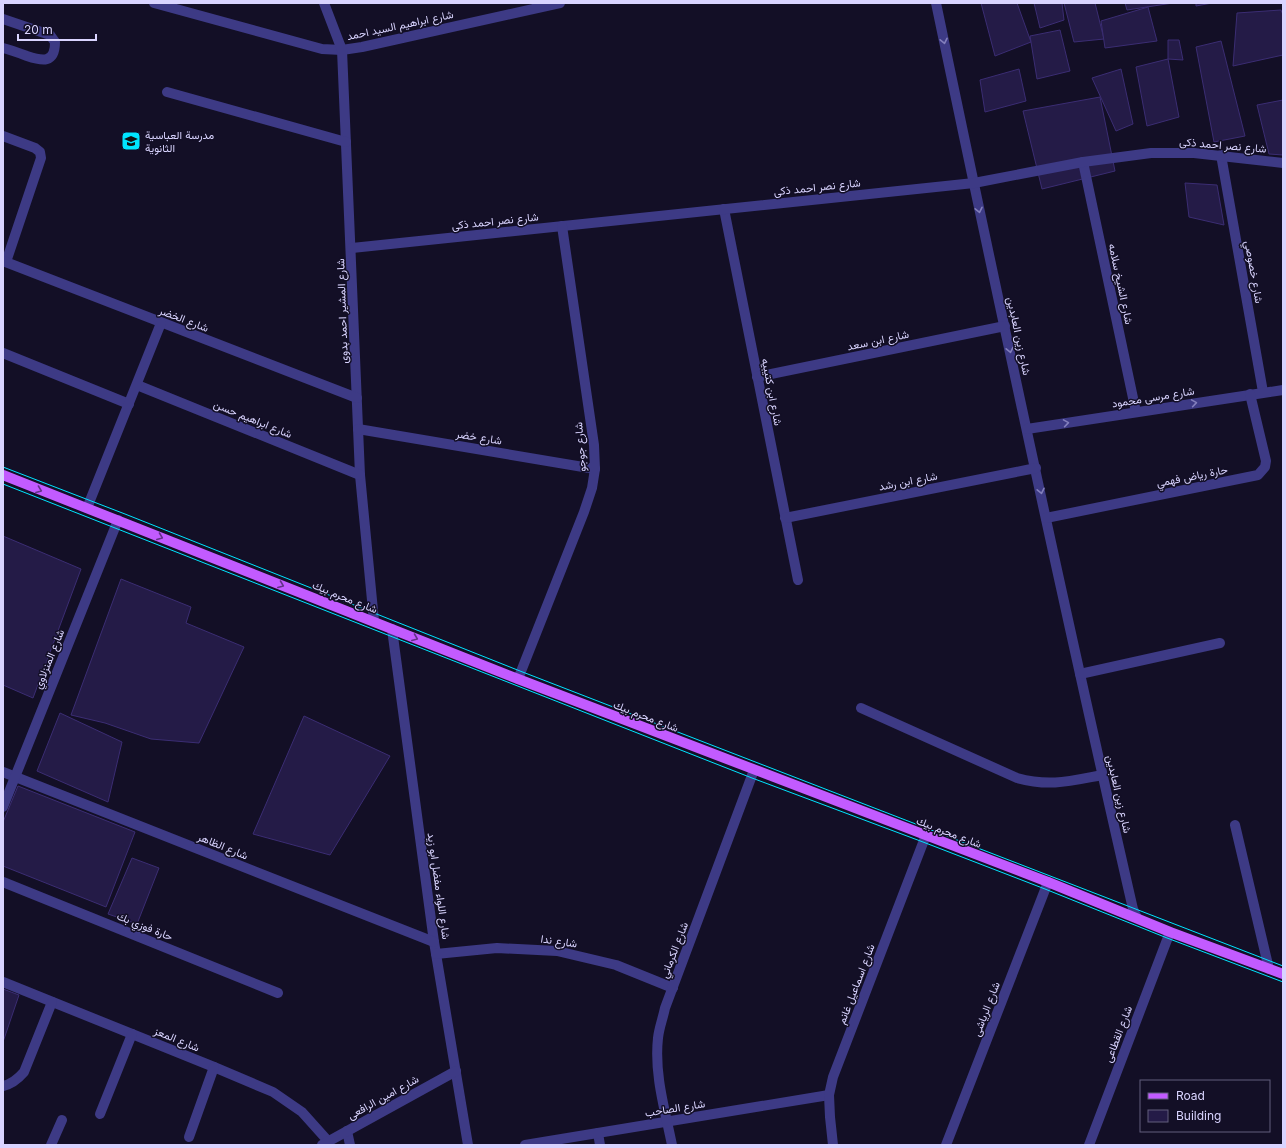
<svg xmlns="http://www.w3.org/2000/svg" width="1286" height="1148" font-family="Inter,Vazirmatn,sans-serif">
	<rect width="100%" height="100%" fill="#130f26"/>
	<g fill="#241b47" stroke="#3b2d73">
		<path d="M 981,3 L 1017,3 L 1031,42 L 995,56 Z"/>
		<path d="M 1034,3 L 1062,3 L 1064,20 L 1040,28 Z"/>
		<path d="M 1064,3 L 1095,3 L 1104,39 L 1074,42 Z"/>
		<path d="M 1125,3 L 1173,3 L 1127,10 Z"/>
		<path d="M 1196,3 L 1212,3 L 1196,6 Z"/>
		<path d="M 1148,7 L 1157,41 L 1105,48 L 1101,21 Z"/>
		<path d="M 1281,10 L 1283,15 L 1283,55 L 1233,66 L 1237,13 Z"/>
		<path d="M 1060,30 L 1070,71 L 1037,79 L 1030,36 Z"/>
		<path d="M 1168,40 L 1179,40 L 1183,60 L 1168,59 Z"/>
		<path d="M 1221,41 L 1245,136 L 1214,142 L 1196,47 Z"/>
		<path d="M 1168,59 L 1179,117 L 1147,126 L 1136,67 Z"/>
		<path d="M 1019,69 L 1026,101 L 985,112 L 980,80 Z"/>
		<path d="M 1121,69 L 1133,124 L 1116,131 L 1092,78 Z"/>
		<path d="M 1100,97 L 1115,171 L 1042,189 L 1023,111 Z"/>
		<path d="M 1283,100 L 1283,155 L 1269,154 L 1257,105 Z"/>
		<path d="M 1185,183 L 1217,185 L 1224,225 L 1189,217 Z"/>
		<path d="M 3,536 L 81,569 L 33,698 L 3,685 Z"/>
		<path d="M 121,579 L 191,607 L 186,623 L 244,647 L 199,743 L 151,739 L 105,723 L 71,715 Z"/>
		<path d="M 60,713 L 122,742 L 108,802 L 37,771 Z"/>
		<path d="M 304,716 L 390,756 L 330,855 L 253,834 Z"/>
		<path d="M 18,786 L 135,832 L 106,907 L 3,866 L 3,822 Z"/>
		<path d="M 132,858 L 159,868 L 137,924 L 108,914 Z"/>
		<path d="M 3,989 L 19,995 L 3,1042 Z"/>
	</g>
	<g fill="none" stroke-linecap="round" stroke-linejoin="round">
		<g stroke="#3d3a85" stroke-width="10">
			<path d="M 154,3 L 322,49 L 342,50 L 362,47 L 560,3"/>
			<path d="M 324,3 L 342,50 L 360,475 L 374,621"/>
			<path d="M 936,3 C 999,305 1064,608 1133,909 L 1137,918"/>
			<path d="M 3,19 L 50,35 L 55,42 C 55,64 42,61 27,56 C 19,53 11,50 3,48"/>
			<path d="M 167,92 L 346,142"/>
			<path d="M 3,136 L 35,148 L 40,152 L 41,158 L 6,262"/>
			<path d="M 1221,155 L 1263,392"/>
			<path d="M 1083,162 L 1136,412"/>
			<path d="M 724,209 L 798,580"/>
			<path d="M 352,248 L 974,183 L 1083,162 L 1151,153 L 1194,153 L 1283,163"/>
			<path d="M 3,261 L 357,398"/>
			<path d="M 3,353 L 129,404"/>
			<path d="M 757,377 L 1005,326"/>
			<path d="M 137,385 L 360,475"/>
			<path d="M 358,429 L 595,469"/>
			<path d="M 1027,429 L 1283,390"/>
			<path d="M 87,508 L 161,323"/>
			<path d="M 785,518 L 1036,468"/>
			<path d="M 1046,518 L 1258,475 L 1265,467 L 1266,461 L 1250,394"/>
			<path d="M 392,629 L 434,942 L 468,1145"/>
			<path d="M 1080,674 L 1220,643"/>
			<path d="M 518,679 L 584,512 L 592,488 L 595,469 L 594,445 L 562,226"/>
			<path d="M 861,708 L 1017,778 C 1050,787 1070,781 1102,775"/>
			<path d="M 3,772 L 434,942"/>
			<path d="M 3,807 L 118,520"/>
			<path d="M 1235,825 L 1269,969"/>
			<path d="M 3,882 L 278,993"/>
			<path d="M 436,954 L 497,948 L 557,951 L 616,965 L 673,988"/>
			<path d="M 3,982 L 214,1067 L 273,1092 L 302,1112 L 328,1141"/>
			<path d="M 3,1086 C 12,1084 18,1079 24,1072 L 52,1002"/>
			<path d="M 100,1114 L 132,1034"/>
			<path d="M 347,1131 L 350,1145"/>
			<path d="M 598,1133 L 600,1145"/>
			<path d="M 189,1137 L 214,1067"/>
			<path d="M 51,1145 L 62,1120"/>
			<path d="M 322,1145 L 456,1071"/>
			<path d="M 525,1145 L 829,1095"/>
			<path d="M 672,1145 C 665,1110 654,1074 658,1038 C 659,1028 663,1018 665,1008 L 754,770"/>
			<path d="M 833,1145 L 830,1117 L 829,1095 L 833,1077 L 926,835"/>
			<path d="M 946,1145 L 1048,882"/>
			<path d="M 1089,1145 L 1170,932"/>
		</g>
		<path stroke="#c25bff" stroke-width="10" d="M 3,475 L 518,679 L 1048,882 L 1170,932 L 1283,974"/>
		<g stroke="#00e5ff" stroke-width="1">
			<path d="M 3,467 L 125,514 L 520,671 L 1283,966"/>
			<path d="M 3,484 L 752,778 L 923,842 L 1045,889 L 1167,938 L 1283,982"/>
		</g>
	</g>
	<defs><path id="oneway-chevron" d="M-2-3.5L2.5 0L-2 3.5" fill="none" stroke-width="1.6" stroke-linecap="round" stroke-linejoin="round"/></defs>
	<g stroke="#837fbc">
		<use href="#oneway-chevron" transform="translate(944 41) rotate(78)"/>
		<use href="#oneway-chevron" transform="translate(979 210) rotate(78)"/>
		<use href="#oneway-chevron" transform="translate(1010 350) rotate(78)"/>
		<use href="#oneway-chevron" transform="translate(1194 403) rotate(-9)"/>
		<use href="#oneway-chevron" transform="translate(1066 423) rotate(-9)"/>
		<use href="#oneway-chevron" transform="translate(1041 491) rotate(78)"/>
	</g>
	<g stroke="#623188">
		<use href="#oneway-chevron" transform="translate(39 490) rotate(21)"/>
		<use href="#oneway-chevron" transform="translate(160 537) rotate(22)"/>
		<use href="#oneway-chevron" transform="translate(281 585) rotate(22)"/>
		<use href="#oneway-chevron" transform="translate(415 638) rotate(22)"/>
	</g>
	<defs>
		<g id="school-square" transform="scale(1)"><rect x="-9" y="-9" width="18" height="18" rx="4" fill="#00e5ff" stroke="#130f26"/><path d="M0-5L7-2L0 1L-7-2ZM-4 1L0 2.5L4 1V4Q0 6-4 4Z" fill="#111"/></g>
	</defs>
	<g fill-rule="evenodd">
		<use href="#school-square" x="131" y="141"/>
	</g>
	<g text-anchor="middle" stroke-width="3" stroke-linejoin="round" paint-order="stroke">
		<g font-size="11" fill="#d9d4ff" stroke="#130f26">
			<text transform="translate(400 25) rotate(-12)" y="4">شارع ابراهيم السيد احمد</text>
			<text transform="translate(1223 145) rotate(5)" y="4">شارع نصر احمد ذكى</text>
			<text transform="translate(817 187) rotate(-6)" y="4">شارع نصر احمد ذكى</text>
			<text transform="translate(495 221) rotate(-6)" y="4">شارع نصر احمد ذكى</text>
			<text transform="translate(1254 272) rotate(80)" y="4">شارع خصوصي</text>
			<text transform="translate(1121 284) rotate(78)" y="4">شارع الشيخ سلامه</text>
			<text transform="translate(342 311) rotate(-92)" y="4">شارع المشير احمد بدوى</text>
			<text transform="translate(184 319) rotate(21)" y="4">شارع الخضر</text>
			<text transform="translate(1019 336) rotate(78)" y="4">شارع زين العابدين</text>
			<text transform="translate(878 340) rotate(-12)" y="4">شارع ابن سعد</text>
			<text transform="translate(772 392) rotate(79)" y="4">شارع ابن كتيبيه</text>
			<text transform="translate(1153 397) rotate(-9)" y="4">شارع مرسى محمود</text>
			<text transform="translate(253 419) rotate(22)" y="4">شارع ابراهيم حسن</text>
			<text transform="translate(479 437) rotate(9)" y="4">شارع خضر</text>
			<text transform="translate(580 447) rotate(-94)" y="4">شارع جوجو</text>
			<text transform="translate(1192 476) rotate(-11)" y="4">حارة رياض فهمي</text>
			<text transform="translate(908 481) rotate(-11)" y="4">شارع ابن رشد</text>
			<text transform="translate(345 597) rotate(22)" y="4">شارع محرم بيك</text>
			<text transform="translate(49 659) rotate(-68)" y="4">شارع المنزلاوي</text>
			<text transform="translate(646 716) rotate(21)" y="4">شارع محرم بيك</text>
			<text transform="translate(1119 794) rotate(77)" y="4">شارع زين العابدين</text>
			<text transform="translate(949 832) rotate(21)" y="4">شارع محرم بيك</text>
			<text transform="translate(223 846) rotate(22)" y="4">شارع الظاهر</text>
			<text transform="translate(439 886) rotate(82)" y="4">شارع اللواء مفضل ابو زيد</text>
			<text transform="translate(145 926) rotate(22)" y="4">حارة فوزي بك</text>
			<text transform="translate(559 941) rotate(8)" y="4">شارع ندا</text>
			<text transform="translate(674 950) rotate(-69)" y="4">شارع الكرماني</text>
			<text transform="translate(856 984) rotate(-69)" y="4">شارع اسماعيل غانم</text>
			<text transform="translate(986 1009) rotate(-69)" y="4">شارع الرياشى</text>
			<text transform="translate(1118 1034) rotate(-69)" y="4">شارع القطاعى</text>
			<text transform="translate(177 1039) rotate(22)" y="4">شارع المعز</text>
			<text transform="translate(383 1097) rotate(-29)" y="4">شارع امين الرافعى</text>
			<text transform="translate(675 1108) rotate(-9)" y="4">شارع الصاحب</text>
		</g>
		<g font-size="11" fill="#d9d4ff" stroke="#130f26" text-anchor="start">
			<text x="145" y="139">مدرسة العباسية<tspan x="145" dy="13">الثانوية</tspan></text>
		</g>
	</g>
	<rect width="1286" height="1148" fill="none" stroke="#d9d4ff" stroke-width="8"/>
	<rect x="1140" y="1080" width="130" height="52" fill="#130f26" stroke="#625e7d"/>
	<rect x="1148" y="1093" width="20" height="6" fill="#c25bff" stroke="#625e7d"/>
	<text x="1176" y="1100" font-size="12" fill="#d9d4ff">Road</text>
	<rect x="1148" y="1110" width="20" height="12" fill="#241b47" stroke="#625e7d"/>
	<text x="1176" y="1120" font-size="12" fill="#d9d4ff">Building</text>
	<path d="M18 34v6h78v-6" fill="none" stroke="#d9d4ff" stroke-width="2"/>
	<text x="24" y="34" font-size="12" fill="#d9d4ff" stroke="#130f26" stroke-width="3" paint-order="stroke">20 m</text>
</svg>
